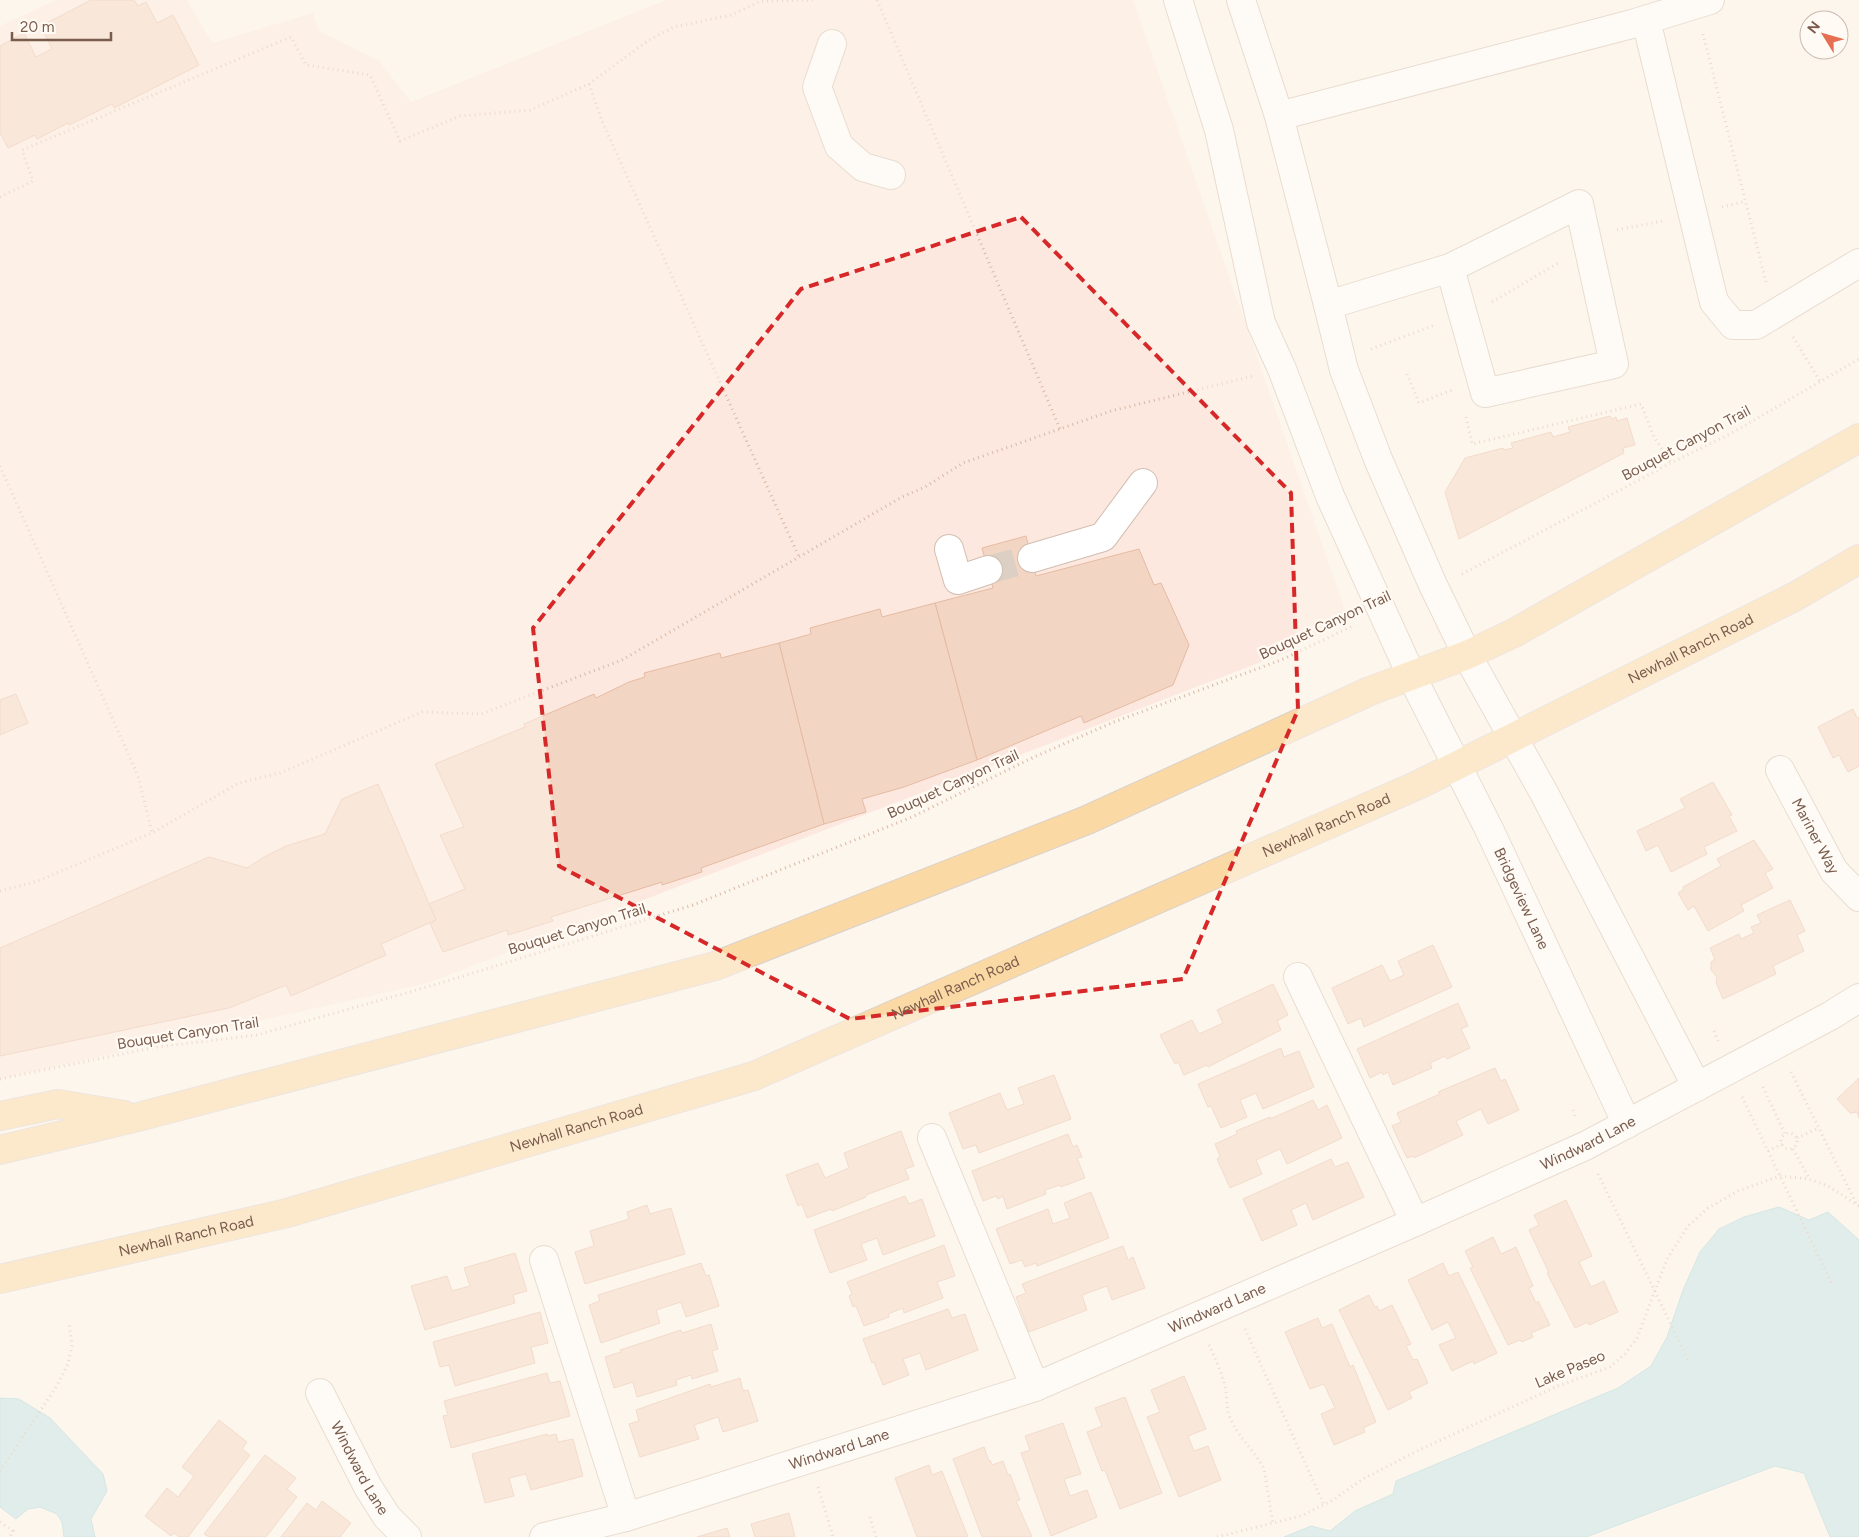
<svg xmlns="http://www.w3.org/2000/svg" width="1859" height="1537" font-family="Figtree,sans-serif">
	<rect width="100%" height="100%" fill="#fdf6ec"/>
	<path fill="#fde8e0" d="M 56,0 L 187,0 L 212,43 L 313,13 L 319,31 L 379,61 L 411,102 L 666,0 L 1133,0 L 1347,616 L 1292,650 L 428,983 L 0,1079 L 0,26 Z"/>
	<g fill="#bfe3e8" stroke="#a5d3da">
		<path d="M 1779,1207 L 1809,1220 L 1828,1212 L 1859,1240 L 1859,1537 L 1830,1537 L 1804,1473 L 1775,1466 L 1586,1537 L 1284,1537 L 1311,1526 L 1330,1531 L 1355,1511 L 1393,1494 L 1396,1481 L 1618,1388 L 1651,1366 L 1667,1337 L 1683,1290 L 1700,1252 L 1719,1229 L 1744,1217 Z"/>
		<path d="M 0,1398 L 19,1399 L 50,1418 L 103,1474 L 107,1491 L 91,1519 L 95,1537 L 64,1537 L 62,1522 L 57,1514 L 40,1507 L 28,1509 L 16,1519 L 0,1507 Z"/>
	</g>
	<g fill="#f3d5c3" stroke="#e6bba3">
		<path d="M 91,0 L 134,0 L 138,6 L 146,2 L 157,23 L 173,15 L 199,65 L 114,108 L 112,104 L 69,125 L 68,123 L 37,139 L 35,135 L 8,148 L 1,134 L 0,135 L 0,46 L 24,33 L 36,57 L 52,49 L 41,26 Z"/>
		<path d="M 1610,416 L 1612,419 L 1616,417 L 1617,421 L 1627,418 L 1635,445 L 1623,448 L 1624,453 L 1459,539 L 1445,492 L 1465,458 L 1503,448 L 1504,450 L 1513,448 L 1511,443 L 1551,432 L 1553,437 L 1570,432 L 1568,427 Z"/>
		<path d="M 1026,536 L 1036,576 L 1139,549 L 1154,585 L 1161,583 L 1189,645 L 1173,685 L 1084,723 L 1081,716 L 977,760 L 935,603 L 993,588 L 982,548 Z"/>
		<path d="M 935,603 L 977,760 L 904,787 L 862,799 L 866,812 L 824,824 L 779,643 L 811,634 L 810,628 L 880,609 L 882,617 Z"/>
		<path d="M 779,643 L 824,824 L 701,868 L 702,872 L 662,885 L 662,882 L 551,917 L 553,921 L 508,935 L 507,930 L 443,952 L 430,923 L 436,920 L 429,904 L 465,889 L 440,835 L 464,827 L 435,764 L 525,727 L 524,724 L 594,694 L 596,698 L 629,682 L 645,677 L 644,673 L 720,653 L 721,658 Z"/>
		<path d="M 16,694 L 28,723 L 0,735 L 0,700 Z"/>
		<path d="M 1853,709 L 1857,718 L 1859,717 L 1859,766 L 1848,772 L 1839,755 L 1833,758 L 1818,727 Z"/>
		<path d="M 1713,782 L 1732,815 L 1729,816 L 1737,831 L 1704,847 L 1707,854 L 1671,872 L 1658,845 L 1646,851 L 1637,831 L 1685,808 L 1680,799 Z"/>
		<path d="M 378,784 L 436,920 L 381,944 L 386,955 L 291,996 L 286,985 L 229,1008 L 0,1056 L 0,948 L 209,857 L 247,868 L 264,857 L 286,846 L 325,834 L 342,799 Z"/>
		<path d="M 1754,840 L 1773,869 L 1765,873 L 1773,888 L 1741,905 L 1744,911 L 1708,931 L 1694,906 L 1688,910 L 1678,893 L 1684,889 L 1683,887 L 1721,866 L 1717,859 Z"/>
		<path d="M 1790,900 L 1805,931 L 1797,935 L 1804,951 L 1773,966 L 1776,974 L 1723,999 L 1716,982 L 1717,977 L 1711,970 L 1711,962 L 1715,959 L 1710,948 L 1739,934 L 1741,939 L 1754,933 L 1751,927 L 1761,923 L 1757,915 Z"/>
		<path d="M 1433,945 L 1452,987 L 1364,1027 L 1361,1018 L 1348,1024 L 1332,988 L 1382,965 L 1390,981 L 1404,975 L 1398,961 Z"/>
		<path d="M 1273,984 L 1288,1015 L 1277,1021 L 1281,1030 L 1208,1067 L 1207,1065 L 1184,1075 L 1178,1062 L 1175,1064 L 1160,1035 L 1192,1020 L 1199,1034 L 1223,1023 L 1217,1010 Z"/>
		<path d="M 1458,1003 L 1468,1026 L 1461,1029 L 1470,1048 L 1447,1059 L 1445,1056 L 1430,1063 L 1432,1068 L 1393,1085 L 1388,1072 L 1383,1075 L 1382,1072 L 1370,1078 L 1357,1049 Z"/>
		<path d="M 1281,1048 L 1284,1057 L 1299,1051 L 1314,1087 L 1263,1109 L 1256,1093 L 1240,1100 L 1247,1117 L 1221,1128 L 1211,1106 L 1208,1107 L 1198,1084 Z"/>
		<path d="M 1495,1068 L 1501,1081 L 1505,1079 L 1519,1110 L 1488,1124 L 1481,1109 L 1456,1121 L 1463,1135 L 1414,1158 L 1413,1156 L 1407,1158 L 1392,1126 L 1401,1122 L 1397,1113 L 1440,1094 L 1438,1092 Z"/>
		<path d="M 1054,1075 L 1071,1119 L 979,1153 L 976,1145 L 963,1149 L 949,1113 L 1000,1093 L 1007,1110 L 1024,1104 L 1018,1088 Z"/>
		<path d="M 1859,1078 L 1859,1118 L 1857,1112 L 1850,1113 L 1837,1099 Z"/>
		<path d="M 1313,1100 L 1318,1110 L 1327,1105 L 1342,1138 L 1287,1164 L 1280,1149 L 1256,1160 L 1262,1174 L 1230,1188 L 1217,1159 L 1220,1156 L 1215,1144 L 1237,1134 L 1236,1131 L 1270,1117 L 1270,1119 Z"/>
		<path d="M 901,1131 L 914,1166 L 905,1169 L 909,1179 L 866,1195 L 866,1197 L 832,1211 L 831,1209 L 807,1218 L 802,1204 L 798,1206 L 786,1175 L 818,1163 L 825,1178 L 849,1168 L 844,1153 Z"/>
		<path d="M 1068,1134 L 1073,1147 L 1077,1145 L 1082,1157 L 1077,1158 L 1085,1178 L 1061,1187 L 1060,1185 L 1045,1190 L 1046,1194 L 1007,1209 L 1003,1196 L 998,1199 L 996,1196 L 983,1201 L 972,1171 Z"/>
		<path d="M 1331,1159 L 1335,1167 L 1348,1162 L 1364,1197 L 1313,1220 L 1306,1203 L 1291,1210 L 1297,1225 L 1262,1241 L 1243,1199 Z"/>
		<path d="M 1091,1192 L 1109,1238 L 1037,1266 L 1036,1263 L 1025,1267 L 1022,1260 L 1010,1264 L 996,1229 L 1048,1209 L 1053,1224 L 1070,1218 L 1064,1203 Z"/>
		<path d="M 905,1196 L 909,1204 L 922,1199 L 935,1236 L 883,1255 L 877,1238 L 861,1244 L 867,1260 L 830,1273 L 814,1230 Z"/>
		<path d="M 1566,1200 L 1592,1256 L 1579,1262 L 1591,1287 L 1604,1281 L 1618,1312 L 1589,1325 L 1588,1322 L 1575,1328 L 1547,1273 L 1549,1273 L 1529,1230 L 1539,1225 L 1534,1215 Z"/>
		<path d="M 647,1205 L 650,1214 L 671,1208 L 685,1254 L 585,1284 L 575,1252 L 594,1246 L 590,1231 L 629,1219 L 627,1212 Z"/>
		<path d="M 1493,1237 L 1501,1254 L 1516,1247 L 1533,1286 L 1529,1288 L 1536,1303 L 1538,1301 L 1550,1325 L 1531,1333 L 1533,1337 L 1522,1342 L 1520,1340 L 1508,1345 L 1470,1268 L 1473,1267 L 1465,1251 Z"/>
		<path d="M 944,1245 L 955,1276 L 937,1282 L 943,1298 L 904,1313 L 903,1308 L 888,1314 L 889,1317 L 864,1326 L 856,1306 L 853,1307 L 849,1296 L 852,1294 L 847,1282 Z"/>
		<path d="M 1123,1246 L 1128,1260 L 1133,1257 L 1145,1288 L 1112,1300 L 1107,1286 L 1082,1295 L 1087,1310 L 1029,1332 L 1016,1297 L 1026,1293 L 1022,1284 Z"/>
		<path d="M 515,1253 L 527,1291 L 513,1295 L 515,1303 L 425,1330 L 411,1286 L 447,1276 L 452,1291 L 470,1286 L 464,1268 Z"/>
		<path d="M 701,1263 L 706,1276 L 709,1275 L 719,1306 L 686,1317 L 681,1302 L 656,1310 L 660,1323 L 601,1343 L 589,1305 L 600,1301 L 598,1295 Z"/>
		<path d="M 1443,1263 L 1449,1276 L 1458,1272 L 1497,1353 L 1474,1364 L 1473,1361 L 1452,1371 L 1439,1345 L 1456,1338 L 1448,1322 L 1432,1330 L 1408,1280 Z"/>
		<path d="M 1369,1295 L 1375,1307 L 1377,1306 L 1379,1311 L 1392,1305 L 1411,1344 L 1406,1346 L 1413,1360 L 1417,1359 L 1428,1383 L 1409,1392 L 1412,1398 L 1388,1410 L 1339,1310 Z"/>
		<path d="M 948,1309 L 952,1318 L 965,1314 L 978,1350 L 926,1370 L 920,1353 L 903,1359 L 909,1375 L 883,1385 L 874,1362 L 872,1363 L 863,1339 Z"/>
		<path d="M 540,1312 L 548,1343 L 531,1347 L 535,1363 L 455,1386 L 449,1365 L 440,1367 L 433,1342 Z"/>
		<path d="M 1318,1318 L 1322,1328 L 1332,1324 L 1350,1367 L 1353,1365 L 1376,1422 L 1363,1428 L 1365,1432 L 1334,1445 L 1321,1414 L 1335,1408 L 1324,1384 L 1310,1389 L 1285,1332 Z"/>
		<path d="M 711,1324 L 718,1349 L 712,1351 L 718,1371 L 692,1379 L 691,1375 L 676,1380 L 677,1385 L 637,1397 L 633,1382 L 614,1388 L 605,1357 L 621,1352 L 620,1350 L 681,1330 L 682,1333 Z"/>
		<path d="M 547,1373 L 550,1383 L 560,1381 L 570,1416 L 451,1448 L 443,1416 L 448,1415 L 444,1401 Z"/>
		<path d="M 1184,1376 L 1206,1429 L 1188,1436 L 1194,1451 L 1208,1446 L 1221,1480 L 1179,1497 L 1147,1417 L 1160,1412 L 1151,1390 Z"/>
		<path d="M 740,1378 L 743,1391 L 748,1390 L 758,1421 L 723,1432 L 718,1417 L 694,1425 L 699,1439 L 640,1457 L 629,1424 L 639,1421 L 636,1410 L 710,1384 L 711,1387 Z"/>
		<path d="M 1125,1397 L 1162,1493 L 1120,1509 L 1105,1470 L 1102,1471 L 1087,1432 L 1102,1426 L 1095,1408 Z"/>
		<path d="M 219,1420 L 247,1442 L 242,1449 L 250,1455 L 188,1537 L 179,1537 L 174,1533 L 171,1536 L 145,1516 L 167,1488 L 178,1497 L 194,1476 L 182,1467 Z"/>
		<path d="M 1063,1423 L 1081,1474 L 1064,1479 L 1070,1496 L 1087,1490 L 1097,1517 L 1051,1536 L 1021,1453 L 1030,1450 L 1025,1436 Z"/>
		<path d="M 547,1434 L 548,1436 L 556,1434 L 558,1442 L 573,1439 L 583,1476 L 531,1490 L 526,1474 L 509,1478 L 514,1496 L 485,1503 L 472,1454 Z"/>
		<path d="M 984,1447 L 989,1461 L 990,1460 L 992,1465 L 1003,1461 L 1008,1475 L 1010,1474 L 1020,1500 L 1016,1501 L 1032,1537 L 982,1537 L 953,1459 Z"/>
		<path d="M 265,1455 L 296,1478 L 287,1489 L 297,1497 L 266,1537 L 209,1537 L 204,1534 Z"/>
		<path d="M 929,1465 L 932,1475 L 942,1471 L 968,1537 L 917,1537 L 895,1478 Z"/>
		<path d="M 322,1501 L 351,1523 L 340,1537 L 281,1537 L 307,1503 L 316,1510 Z"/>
		<path d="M 789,1513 L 795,1537 L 755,1537 L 751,1524 Z"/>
		<path d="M 727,1528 L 730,1537 L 697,1537 Z"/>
	</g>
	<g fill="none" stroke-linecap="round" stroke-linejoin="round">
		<path stroke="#dcd0c4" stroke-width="28" stroke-dasharray="28 14" stroke-linecap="butt" d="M 988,570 L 1032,558"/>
		<g stroke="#d1beb0" stroke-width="30">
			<g id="minor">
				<path id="s1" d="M 1178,0 L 1219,130 L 1261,323 L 1282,369 L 1330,496 L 1412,677 L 1489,829 L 1627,1124"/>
				<path d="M 1241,0 L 1279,116 L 1328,305 L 1344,370 L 1378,459 L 1433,585 L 1467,655 L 1544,793 L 1697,1087"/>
				<path d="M 1646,20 L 1714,302 L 1733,325 L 1756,325 L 1859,263"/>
				<path d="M 832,44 L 817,87 L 839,146 L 863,167 L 891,175"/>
				<path d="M 1279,116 L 1632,24 L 1710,0"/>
				<path d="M 1328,305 L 1450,268 L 1579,204 L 1614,364 L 1485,393 L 1450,268"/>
				<path d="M 949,549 L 958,580 L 988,570"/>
				<path d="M 1032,558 L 1103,537 L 1143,483"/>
				<path id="s2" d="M 1780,770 L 1834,871 L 1859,897"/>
				<path d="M 1298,977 L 1415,1222"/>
				<path d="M 932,1138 L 1035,1387"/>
				<path d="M 544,1260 L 626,1517"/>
				<path id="s3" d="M 320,1393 L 368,1487 L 387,1517 L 407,1537"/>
				<path id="s4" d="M 544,1537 L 626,1517 L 1035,1387 L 1415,1222 L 1585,1146 L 1830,1016 L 1859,998"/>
			</g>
		</g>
		<g stroke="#dad1cd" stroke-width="30">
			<g id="major">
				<path d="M 0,1116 L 58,1104 L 124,1115"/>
				<path d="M 0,1150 L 138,1117 L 715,966 L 1087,820 L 1370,691 L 1467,655 L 1514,633 L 1859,438"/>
				<path id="s5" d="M 0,1279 L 287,1213 L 754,1076 L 1418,785 L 1796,596 L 1859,559"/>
			</g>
		</g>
		<g stroke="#d9b8a5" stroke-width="3" stroke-dasharray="1 4" stroke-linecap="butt">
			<path d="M 877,0 L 1060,429"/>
			<path d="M 1703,34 L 1766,282"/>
			<path d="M 589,84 L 602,121 L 799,557"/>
			<path d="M 0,197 L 33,181 L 22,150 L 291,37 L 306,65 L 370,75 L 400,141 L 460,116 L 530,110 L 589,84 L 649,40 L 674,27 L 731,15 L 761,1 L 815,0"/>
			<path d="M 1722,207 L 1746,201"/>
			<path d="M 1617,230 L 1662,221"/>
			<path d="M 1492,302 L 1560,262"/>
			<path d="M 1793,337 L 1820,381"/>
			<path d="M 1371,349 L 1435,325"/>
			<path d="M 1407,374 L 1419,403 L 1452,390"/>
			<path d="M 1466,417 L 1472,444 L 1641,404 L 1654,437 L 1671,463"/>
			<path d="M 0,466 L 138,776 L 152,833"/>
			<path d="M 1462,574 L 1671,463 L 1732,433 L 1859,359"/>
			<path d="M 0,891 L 35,882 L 152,833 L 239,783 L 280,773 L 422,712 L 481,714 L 622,660 L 902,497 L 925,487 L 963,463 L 1111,411 L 1253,376"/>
			<path d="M 1714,1031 L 1718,1041"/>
			<path d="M 1791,1072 L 1856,1203"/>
			<path d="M 0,1079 L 157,1047 L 257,1035 L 434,985 L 693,905 L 912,817 L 1034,757 L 1114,722 L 1281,660 L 1355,625"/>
			<path d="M 1763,1087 L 1785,1134"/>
			<path d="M 1742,1097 L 1833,1286"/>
			<path d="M 1573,1110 L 1575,1117"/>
			<circle cx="1789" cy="1141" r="8"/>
			<path d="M 1797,1138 L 1819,1128"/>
			<path d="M 1793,1149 L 1809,1178"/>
			<path d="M 1768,1151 L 1782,1144"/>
			<path d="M 1598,1174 L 1688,1360"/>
			<path d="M 1245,1329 L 1324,1505"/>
			<path d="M 1209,1345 C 1216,1360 1224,1377 1226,1393 C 1227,1403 1227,1411 1231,1420 C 1239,1438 1255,1451 1264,1469 L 1273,1524"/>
			<path d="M 0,1471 L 56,1387 L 68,1364 L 72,1345 L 69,1323"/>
			<path d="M 818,1487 L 833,1537"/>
			<path d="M 870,1517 L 876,1537"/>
			<path d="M 0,1522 L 13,1531 L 10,1537"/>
			<path d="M 1217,1537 L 1301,1516 L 1333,1500 L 1363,1479 L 1419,1450 L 1558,1386 L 1610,1367 L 1625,1354 L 1637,1338 L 1667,1259 L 1688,1226 L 1708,1208 L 1738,1191 L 1780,1176 L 1809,1179 L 1828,1186 L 1859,1206"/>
		</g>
		<use href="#minor" stroke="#fff" stroke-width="28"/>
		<use href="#major" stroke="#fbd9a5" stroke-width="28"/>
	</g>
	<path d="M0 0H1859V1537H0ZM 1021,217 L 1291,493 L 1298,710 L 1183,979 L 850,1019 L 559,866 L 533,628 L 801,289 Z" fill="#fdf6ec" fill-opacity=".55" fill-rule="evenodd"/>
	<path fill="none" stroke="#d62828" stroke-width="4" stroke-dasharray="10 6" stroke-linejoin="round" d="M 1021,217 L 1291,493 L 1298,710 L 1183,979 L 850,1019 L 559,866 L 533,628 L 801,289 Z"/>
	<g text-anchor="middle" stroke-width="4.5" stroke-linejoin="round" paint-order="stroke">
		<g font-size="15" fill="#7a5c4d" stroke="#fffaf3">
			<text transform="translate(1686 443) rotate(-28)" y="5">Bouquet Canyon Trail</text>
			<text transform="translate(1325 625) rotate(-25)" y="5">Bouquet Canyon Trail</text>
			<text dy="5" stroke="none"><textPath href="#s5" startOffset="1811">Newhall Ranch Road</textPath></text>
			<text transform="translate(953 784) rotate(-25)" y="5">Bouquet Canyon Trail</text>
			<text dy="5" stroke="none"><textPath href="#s5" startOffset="1406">Newhall Ranch Road</textPath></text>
			<text dy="5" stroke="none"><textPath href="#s2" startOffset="75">Mariner Way</textPath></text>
			<text dy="5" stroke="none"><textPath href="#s1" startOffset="966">Bridgeview Lane</textPath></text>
			<text transform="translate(577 929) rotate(-17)" y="5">Bouquet Canyon Trail</text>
			<text dy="5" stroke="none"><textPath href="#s5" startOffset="1001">Newhall Ranch Road</textPath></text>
			<text transform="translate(188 1033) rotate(-9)" y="5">Bouquet Canyon Trail</text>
			<text dy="5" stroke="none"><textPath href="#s5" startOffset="596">Newhall Ranch Road</textPath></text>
			<text dy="5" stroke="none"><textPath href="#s4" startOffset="1118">Windward Lane</textPath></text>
			<text dy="5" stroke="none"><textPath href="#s5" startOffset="191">Newhall Ranch Road</textPath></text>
			<text dy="5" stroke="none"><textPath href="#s4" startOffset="712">Windward Lane</textPath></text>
			<text transform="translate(1570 1369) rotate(-23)" y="5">Lake Paseo</text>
			<text dy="5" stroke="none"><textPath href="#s4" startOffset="308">Windward Lane</textPath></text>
			<text dy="5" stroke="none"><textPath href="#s3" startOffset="85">Windward Lane</textPath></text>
		</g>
	</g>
	<g transform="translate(1824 35) rotate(307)"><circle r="24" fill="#fffaf3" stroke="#cabbb1"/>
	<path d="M0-4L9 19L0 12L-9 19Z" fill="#e76f51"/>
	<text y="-8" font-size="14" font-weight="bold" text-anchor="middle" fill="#7a5c4d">N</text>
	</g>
	<path d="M12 32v8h99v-8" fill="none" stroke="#7a5c4d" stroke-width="2.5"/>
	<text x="20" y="32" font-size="15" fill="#7a5c4d" stroke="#fffaf3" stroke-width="4" paint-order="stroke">20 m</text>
</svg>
